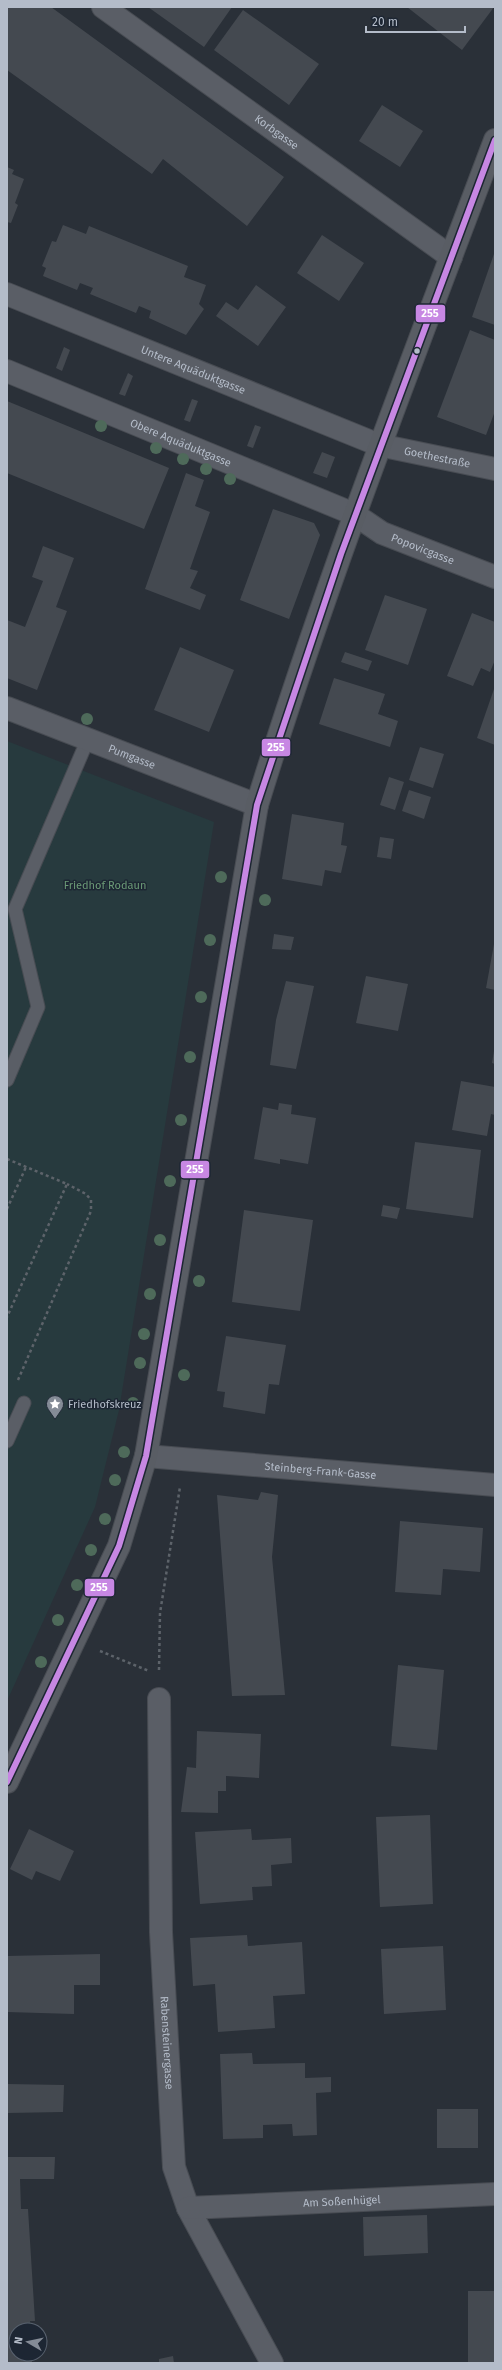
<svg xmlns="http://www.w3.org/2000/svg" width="502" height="2370" font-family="'Fira Sans',sans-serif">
	<rect width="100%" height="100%" fill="#2a3038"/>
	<path fill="#273a3e" d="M 7,741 L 214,822 L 119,1410 L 95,1507 L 7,1701 Z"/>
	<g fill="#444950">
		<path d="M 7,7 L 51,7 L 284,177 L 247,226 L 163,159 L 152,174 L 7,70 Z"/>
		<path d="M 148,7 L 232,7 L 204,47 Z"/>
		<path d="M 407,7 L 494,7 L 462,50 Z"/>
		<path d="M 243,10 L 319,64 L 289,105 L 214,50 Z"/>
		<path d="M 382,105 L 423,131 L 400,167 L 359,141 Z"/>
		<path d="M 7,167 L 14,170 L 12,174 L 24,179 L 15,203 L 18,205 L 11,223 L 7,222 Z"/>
		<path d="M 63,225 L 86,234 L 89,226 L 188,266 L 184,277 L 206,285 L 199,304 L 204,309 L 186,335 L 149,318 L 151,311 L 139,306 L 136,313 L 90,294 L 93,288 L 80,283 L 77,290 L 43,276 L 46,268 L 42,266 L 52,241 L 56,242 Z"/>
		<path d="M 322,235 L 364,263 L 339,301 L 297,273 Z"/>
		<path d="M 495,251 L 495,325 L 472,317 Z"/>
		<path d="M 256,285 L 286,307 L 258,346 L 216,316 L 226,302 L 238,310 Z"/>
		<path d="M 470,330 L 495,340 L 495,411 L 486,435 L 437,417 Z"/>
		<path d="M 64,347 L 70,350 L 62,371 L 56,368 Z"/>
		<path d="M 128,373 L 133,376 L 125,396 L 119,394 Z"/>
		<path d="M 192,399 L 198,401 L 190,422 L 184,420 Z"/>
		<path d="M 7,401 L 169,468 L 144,529 L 7,473 Z"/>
		<path d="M 255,425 L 261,427 L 253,448 L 247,446 Z"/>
		<path d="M 322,452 L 335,457 L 327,478 L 313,473 Z"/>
		<path d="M 186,473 L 204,480 L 195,506 L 210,512 L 190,569 L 198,571 L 190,588 L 206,595 L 200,610 L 145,589 Z"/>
		<path d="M 273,509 L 314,523 L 320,535 L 289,619 L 240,600 Z"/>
		<path d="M 43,546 L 74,558 L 56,607 L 67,611 L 37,690 L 7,678 L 7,620 L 25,627 L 43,581 L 32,577 Z"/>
		<path d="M 385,595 L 427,609 L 408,665 L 365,650 Z"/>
		<path d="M 472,613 L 495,622 L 495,660 L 490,672 L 481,668 L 473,686 L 447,676 Z"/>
		<path d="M 180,647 L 234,670 L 209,732 L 154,710 Z"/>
		<path d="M 345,652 L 372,661 L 368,671 L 341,662 Z"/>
		<path d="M 334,678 L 385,694 L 378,714 L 398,721 L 390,747 L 319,724 Z"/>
		<path d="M 494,689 L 495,689 L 495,745 L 477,738 Z"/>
		<path d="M 420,747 L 444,754 L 433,788 L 409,780 Z"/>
		<path d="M 389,777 L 404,782 L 395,810 L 380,805 Z"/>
		<path d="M 409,790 L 431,797 L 424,819 L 402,811 Z"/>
		<path d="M 292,814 L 344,823 L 341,845 L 347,846 L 341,873 L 325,870 L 322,886 L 282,879 Z"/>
		<path d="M 380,837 L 394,839 L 391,859 L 377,857 Z"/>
		<path d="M 274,934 L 294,937 L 291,950 L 272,949 Z"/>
		<path d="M 494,944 L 495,944 L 495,990 L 486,988 Z"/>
		<path d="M 366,976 L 408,984 L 398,1031 L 356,1023 Z"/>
		<path d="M 286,981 L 314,986 L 296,1069 L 270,1065 L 276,1020 Z"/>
		<path d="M 494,1051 L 495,1051 L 495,1064 L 492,1063 Z"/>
		<path d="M 461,1081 L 495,1087 L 495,1115 L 491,1114 L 487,1136 L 452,1130 Z"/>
		<path d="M 279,1103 L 292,1105 L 291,1114 L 316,1118 L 308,1164 L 280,1159 L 280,1164 L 254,1159 L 263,1107 L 278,1110 Z"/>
		<path d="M 415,1142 L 481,1150 L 473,1218 L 406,1209 Z"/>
		<path d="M 383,1205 L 400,1208 L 397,1219 L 381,1216 Z"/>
		<path d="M 244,1210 L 313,1220 L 300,1311 L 232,1302 Z"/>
		<path d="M 226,1336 L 286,1345 L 279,1385 L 269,1384 L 265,1414 L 223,1407 L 225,1392 L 217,1391 Z"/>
		<path d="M 261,1492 L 278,1495 L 272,1557 L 285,1695 L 232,1696 L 217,1495 L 258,1500 Z"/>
		<path d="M 400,1521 L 483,1528 L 480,1572 L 443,1569 L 441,1595 L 395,1592 Z"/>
		<path d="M 398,1665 L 444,1670 L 437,1750 L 391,1746 Z"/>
		<path d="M 197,1731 L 261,1734 L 259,1778 L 226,1776 L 226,1791 L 218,1791 L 218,1813 L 181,1812 L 187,1767 L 196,1768 Z"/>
		<path d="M 430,1815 L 433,1904 L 380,1907 L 376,1817 Z"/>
		<path d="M 29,1829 L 74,1851 L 60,1881 L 36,1871 L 32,1880 L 10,1869 Z"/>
		<path d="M 251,1829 L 252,1840 L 291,1838 L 292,1863 L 271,1865 L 272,1886 L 252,1887 L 253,1900 L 200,1904 L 195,1832 Z"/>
		<path d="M 247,1935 L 248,1946 L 302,1942 L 305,1994 L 273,1996 L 275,2028 L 218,2032 L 215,1984 L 193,1986 L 190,1938 Z"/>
		<path d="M 443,1946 L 446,2010 L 384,2014 L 381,1949 Z"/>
		<path d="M 100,1954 L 100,1985 L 74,1985 L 74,2014 L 7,2012 L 7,1956 Z"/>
		<path d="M 252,2053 L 253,2064 L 305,2063 L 305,2078 L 331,2077 L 331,2092 L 316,2093 L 317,2135 L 293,2136 L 292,2124 L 263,2125 L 263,2138 L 223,2139 L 220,2054 Z"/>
		<path d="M 7,2084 L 64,2085 L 63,2112 L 7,2113 Z"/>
		<rect x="437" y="2109" width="41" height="39"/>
		<path d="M 7,2157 L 55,2157 L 54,2179 L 20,2179 L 21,2209 L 28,2209 L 35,2321 L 30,2321 L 31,2330 L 16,2330 L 16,2354 L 32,2354 L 32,2363 L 7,2363 Z"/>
		<path d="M 427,2215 L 428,2253 L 364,2256 L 363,2217 Z"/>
		<rect x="468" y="2291" width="27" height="71"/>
		<path d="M 173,2356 L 174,2363 L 159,2363 L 159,2359 Z"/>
	</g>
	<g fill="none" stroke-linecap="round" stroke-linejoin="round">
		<g stroke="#484c53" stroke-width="15">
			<g id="lane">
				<path d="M 7,1080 L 38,1007 L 15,909 L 88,739"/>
				<path d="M 7,1441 L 24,1403"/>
			</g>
		</g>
		<g stroke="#484c53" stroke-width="24">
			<g id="street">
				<path id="s1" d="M 103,7 L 451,257"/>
				<path id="s2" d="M 7,294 L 379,445 L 495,469"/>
				<path id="s3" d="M 7,371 L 354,514 L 382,533 L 495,577"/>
				<path id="s4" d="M 7,708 L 257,805"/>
				<path id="s5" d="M 146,1456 L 495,1485"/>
				<path id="s6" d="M 159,1699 L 161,1932 L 174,2167 L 188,2208 L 272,2363"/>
				<path id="s7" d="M 188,2208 L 495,2194"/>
			</g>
		</g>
		<g stroke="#484c53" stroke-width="24">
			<path id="secondary" d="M 7,1782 L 119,1546 L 146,1456 L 257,805 C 326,580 412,361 495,140"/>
		</g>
		<g stroke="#5d636a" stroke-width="2.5" stroke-dasharray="3 3" stroke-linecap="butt">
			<path d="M 7,1159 L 67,1184 L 7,1317"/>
			<path d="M 7,1209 L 26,1167"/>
			<path d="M 18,1380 L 91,1211 L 91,1200 L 86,1194 L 67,1184"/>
			<path d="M 100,1651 L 149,1671"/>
			<path d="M 159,1670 L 160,1613 L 180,1487"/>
		</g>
		<use href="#lane" stroke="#5a5e66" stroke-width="13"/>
		<use href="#street" stroke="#5a5e66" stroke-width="22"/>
		<use href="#secondary" stroke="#595d64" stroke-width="22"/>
		<g stroke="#1d2633" stroke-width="9">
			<path id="bus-1" d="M 7,1782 L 119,1546 L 146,1456 L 257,805 L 341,554 L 495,140"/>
		</g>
		<use href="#bus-1" stroke="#c787e3" stroke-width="6"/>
	</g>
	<g fill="#4e6a5a">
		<circle cx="101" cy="426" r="6"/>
		<circle cx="156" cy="448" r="6"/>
		<circle cx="183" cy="459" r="6"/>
		<circle cx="206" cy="469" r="6"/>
		<circle cx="230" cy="479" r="6"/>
		<circle cx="87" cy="719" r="6"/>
		<circle cx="221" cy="877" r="6"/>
		<circle cx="265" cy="900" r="6"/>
		<circle cx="210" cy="940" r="6"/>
		<circle cx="201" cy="997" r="6"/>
		<circle cx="190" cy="1057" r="6"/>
		<circle cx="181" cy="1120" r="6"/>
		<circle cx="170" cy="1181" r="6"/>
		<circle cx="160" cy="1240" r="6"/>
		<circle cx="199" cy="1281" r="6"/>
		<circle cx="150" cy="1294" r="6"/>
		<circle cx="144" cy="1334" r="6"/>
		<circle cx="140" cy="1363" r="6"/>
		<circle cx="184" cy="1375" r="6"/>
		<circle cx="133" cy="1403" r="6"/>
		<circle cx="124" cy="1452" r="6"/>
		<circle cx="115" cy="1480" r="6"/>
		<circle cx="105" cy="1519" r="6"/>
		<circle cx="91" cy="1550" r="6"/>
		<circle cx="77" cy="1585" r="6"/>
		<circle cx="58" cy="1620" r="6"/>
		<circle cx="41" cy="1662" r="6"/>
	</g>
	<defs>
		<g id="sight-pin" transform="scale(0.9)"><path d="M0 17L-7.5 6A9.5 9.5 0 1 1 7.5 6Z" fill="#848b96" stroke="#1d2633"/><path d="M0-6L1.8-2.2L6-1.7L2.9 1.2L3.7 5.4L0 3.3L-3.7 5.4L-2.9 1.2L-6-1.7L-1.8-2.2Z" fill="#fff"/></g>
	</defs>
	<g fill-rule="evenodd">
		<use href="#sight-pin" x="55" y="1404"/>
	</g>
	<circle fill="#b4bcc9" stroke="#1d2633" stroke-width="1.5" cx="417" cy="351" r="3.5"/>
	<g text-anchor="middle" stroke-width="3" stroke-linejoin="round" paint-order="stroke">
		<g font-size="11" fill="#b4bcc9" stroke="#1d2633">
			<text dy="4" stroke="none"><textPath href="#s1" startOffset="214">Korbgasse</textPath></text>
			<text dy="4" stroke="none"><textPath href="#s2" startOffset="201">Untere Aquäduktgasse</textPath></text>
			<text dy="4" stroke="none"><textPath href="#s3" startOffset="188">Obere Aquäduktgasse</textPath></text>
			<text dy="4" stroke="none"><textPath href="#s2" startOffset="461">Goethestraße</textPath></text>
			<text dy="4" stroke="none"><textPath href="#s3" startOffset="453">Popovicgasse</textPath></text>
			<text dy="4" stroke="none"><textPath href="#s4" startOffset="134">Pumgasse</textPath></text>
			<text dy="4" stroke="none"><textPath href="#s5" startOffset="175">Steinberg-Frank-Gasse</textPath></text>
			<text dy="4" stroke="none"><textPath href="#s6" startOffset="344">Rabensteinergasse</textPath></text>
			<text dy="4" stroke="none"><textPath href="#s7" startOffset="154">Am Soßenhügel</textPath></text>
		</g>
		<g font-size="11" fill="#6b9a76" stroke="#1d2633">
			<text x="105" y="889">Friedhof Rodaun</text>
		</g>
		<g font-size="11" fill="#b4bcc9" stroke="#1d2633" text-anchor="start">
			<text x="68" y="1408">Friedhofskreuz</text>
		</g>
	</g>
	<g stroke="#1d2633" stroke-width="1.5">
		<rect x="415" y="304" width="31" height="19" rx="4" fill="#c787e3"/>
		<rect x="261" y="738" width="30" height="19" rx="4" fill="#c787e3"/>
		<rect x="180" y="1160" width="30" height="19" rx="4" fill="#c787e3"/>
		<rect x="84" y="1578" width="31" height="19" rx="4" fill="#c787e3"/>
	</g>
	<g font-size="11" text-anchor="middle" font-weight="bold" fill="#fff">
		<text x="430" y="317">255</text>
		<text x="276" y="751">255</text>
		<text x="195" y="1173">255</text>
		<text x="99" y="1591">255</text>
	</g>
	<rect width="502" height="2370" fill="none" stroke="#b4bcc9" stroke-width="16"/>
	<g transform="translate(28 2342) rotate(279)"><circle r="19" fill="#1d2633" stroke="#59626f"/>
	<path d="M0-3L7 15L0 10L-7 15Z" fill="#848b96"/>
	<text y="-6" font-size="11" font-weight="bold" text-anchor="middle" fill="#b4bcc9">N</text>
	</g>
	<path d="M366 26v6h99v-6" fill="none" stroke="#b4bcc9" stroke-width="2"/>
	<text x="372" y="26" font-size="12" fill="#b4bcc9" stroke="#1d2633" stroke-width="3" paint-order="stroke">20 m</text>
</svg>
